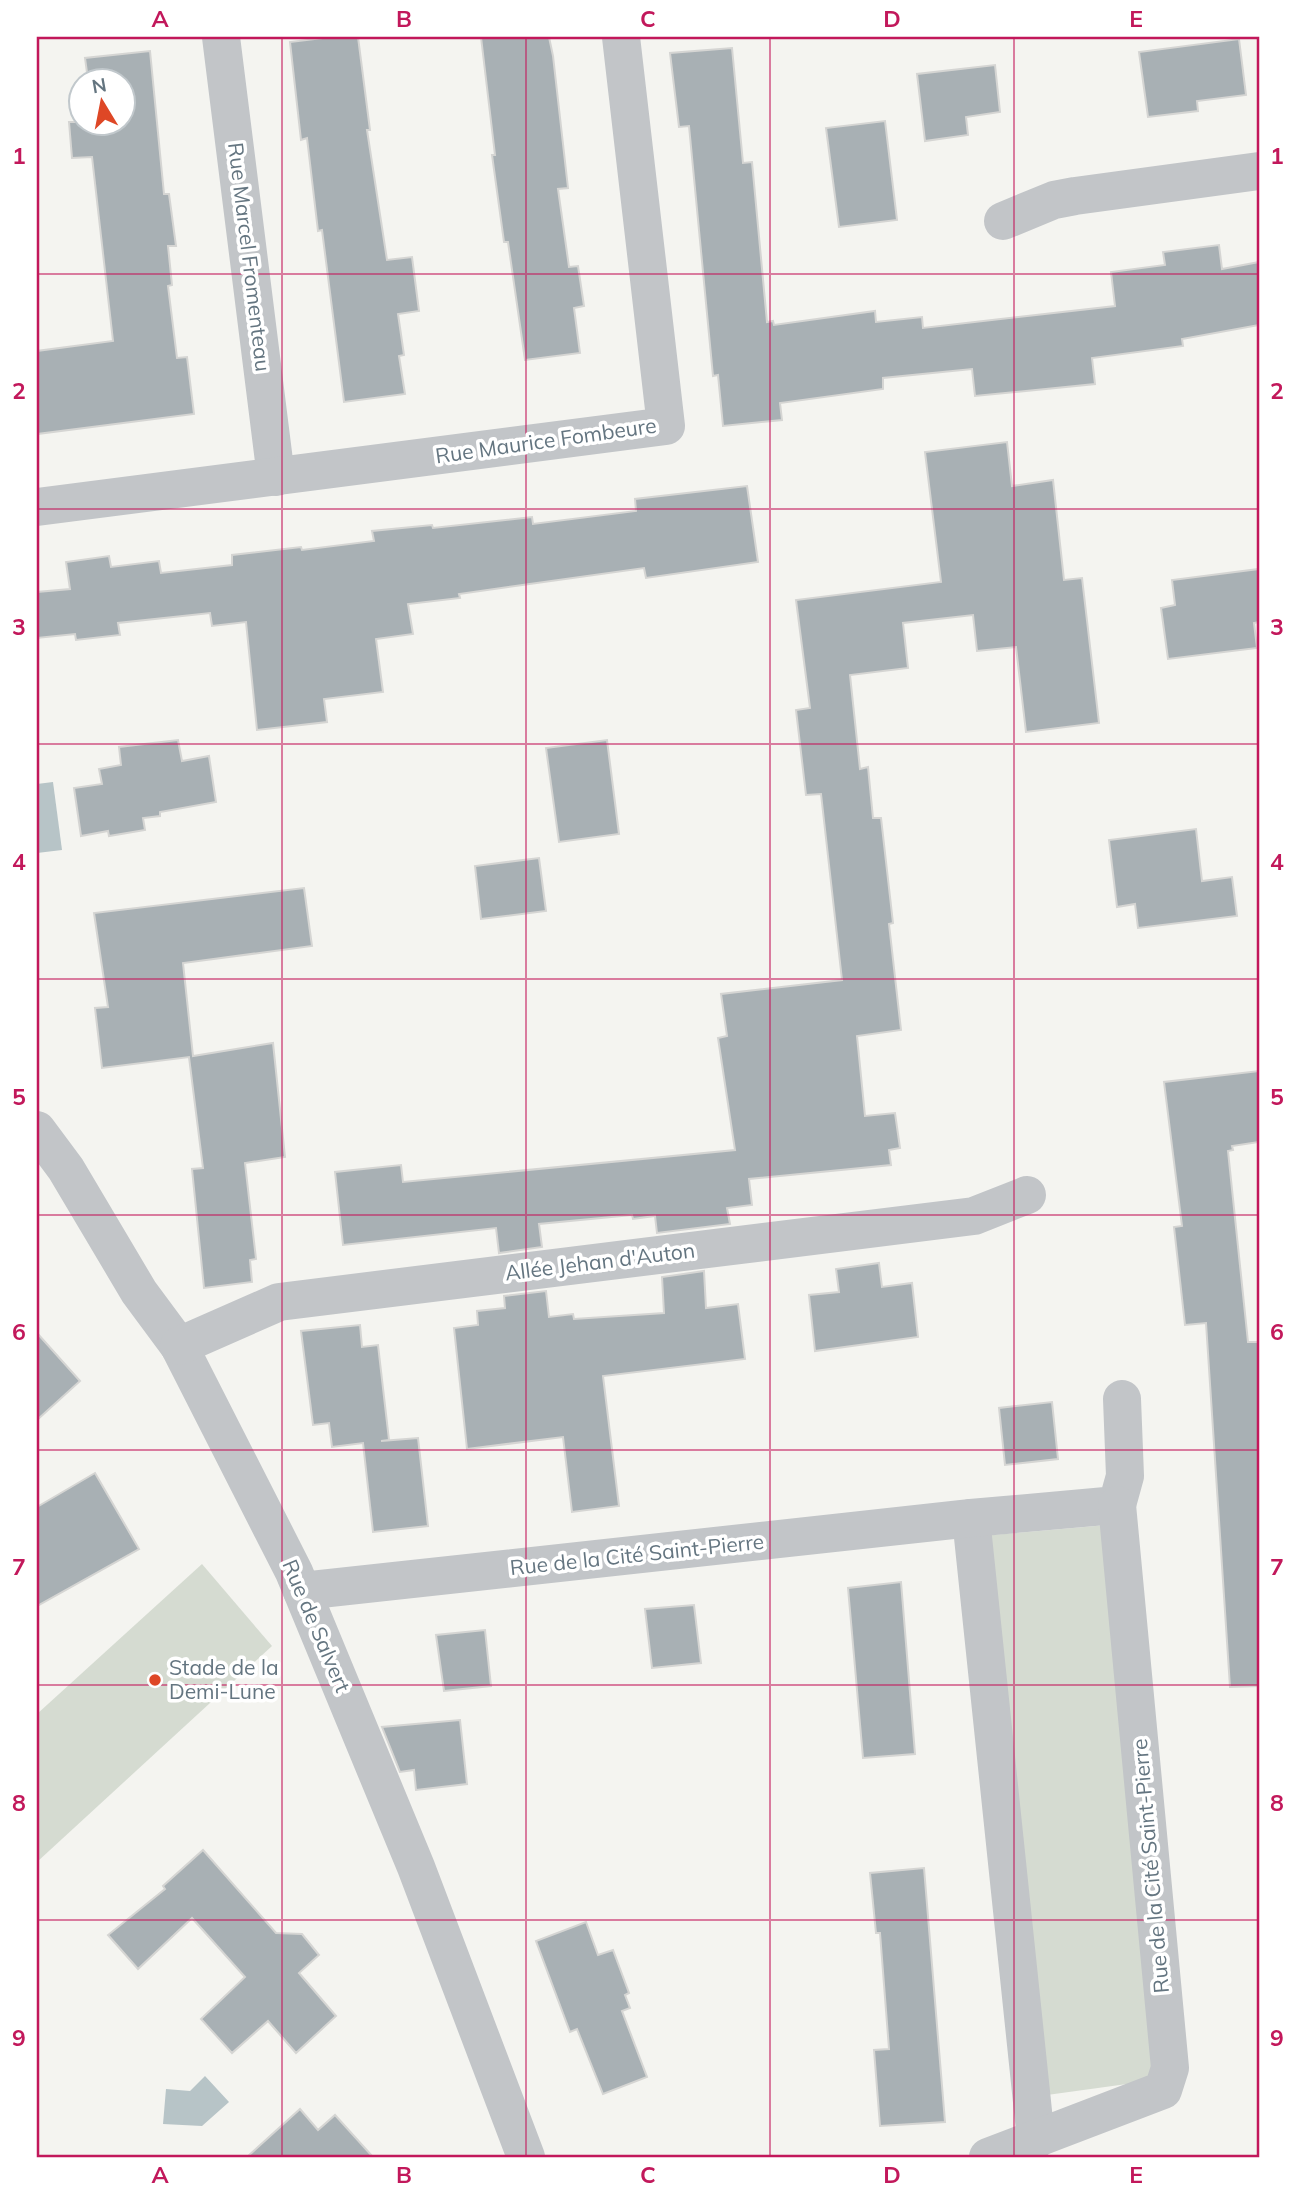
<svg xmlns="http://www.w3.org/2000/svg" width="1296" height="2194" font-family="Mulish,sans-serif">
	<rect width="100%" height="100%" fill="#f4f4f0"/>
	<g fill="#d5dbd1">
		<path d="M 1107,1525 L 1156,2080 L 1047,2095 L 982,1536 Z"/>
		<path d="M 202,1564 L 272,1646 L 37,1862 L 37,1714 Z"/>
	</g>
	<g fill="#b7c4c7">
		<path d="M 53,782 L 62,850 L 37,853 L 37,784 Z"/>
		<path d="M 205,2076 L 229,2102 L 202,2126 L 163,2124 L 166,2089 L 190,2091 Z"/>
	</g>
	<g fill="#a8b0b4" stroke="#d5d5d3" stroke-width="2">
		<path d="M 331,37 L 358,37 L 370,130 L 367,130 L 387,260 L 412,257 L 419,311 L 398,314 L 404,355 L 399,356 L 405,394 L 344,402 L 322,230 L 318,231 L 307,138 L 301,140 L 290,42 Z"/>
		<path d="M 481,37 L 549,37 L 553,56 L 568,188 L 558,189 L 569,267 L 578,266 L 584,306 L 574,308 L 580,353 L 525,360 L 508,242 L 504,242 L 492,155 L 495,155 Z"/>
		<path d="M 1239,39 L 1246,95 L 1197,101 L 1198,111 L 1148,117 L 1139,52 Z"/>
		<path d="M 732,48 L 743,163 L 752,162 L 767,322 L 773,321 L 774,325 L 875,311 L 876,322 L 922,317 L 923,328 L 1115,306 L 1111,272 L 1165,265 L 1163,252 L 1219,245 L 1222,269 L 1259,262 L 1259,325 L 1182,339 L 1183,346 L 1092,358 L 1095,384 L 975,396 L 972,369 L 883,378 L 883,389 L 780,403 L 782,420 L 723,426 L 718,375 L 713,376 L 689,126 L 679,127 L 670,53 Z"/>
		<path d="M 150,51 L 164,194 L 169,194 L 176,246 L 168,246 L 172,285 L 168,286 L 177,358 L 187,357 L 194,414 L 37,434 L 37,351 L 113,341 L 92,157 L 72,158 L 69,122 L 122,122 L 122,80 L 88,80 L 85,58 Z"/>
		<path d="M 995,65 L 1000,112 L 966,117 L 968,135 L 925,141 L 917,74 Z"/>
		<path d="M 885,121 L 897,220 L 839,227 L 826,128 Z"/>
		<path d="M 1007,442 L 1012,486 L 1053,480 L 1064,580 L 1082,578 L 1099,723 L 1026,732 L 1016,647 L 977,651 L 973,615 L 903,623 L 908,668 L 850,675 L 860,769 L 868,767 L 873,818 L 881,818 L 893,923 L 889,924 L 901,1030 L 857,1036 L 865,1116 L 895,1113 L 900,1148 L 889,1150 L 891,1165 L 749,1179 L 752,1205 L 727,1208 L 730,1224 L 657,1233 L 655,1216 L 633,1219 L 632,1215 L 539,1224 L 542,1247 L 499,1253 L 496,1228 L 343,1245 L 335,1172 L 401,1165 L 403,1182 L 735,1150 L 718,1038 L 727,1036 L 721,994 L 842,980 L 821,794 L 806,795 L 796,710 L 810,708 L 796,600 L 941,582 L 925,452 Z"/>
		<path d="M 747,486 L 758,562 L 646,578 L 644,568 L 459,594 L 460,598 L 408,604 L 413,634 L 376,639 L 383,692 L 324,699 L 327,722 L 257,730 L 246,622 L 212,626 L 210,613 L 118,623 L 120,635 L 76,640 L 75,634 L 37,638 L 37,592 L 70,589 L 66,562 L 109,556 L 111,567 L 159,561 L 161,573 L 232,565 L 232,555 L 301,547 L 302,550 L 374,541 L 372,531 L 432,525 L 433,528 L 532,517 L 533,524 L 636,511 L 635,499 Z"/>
		<path d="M 1259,569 L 1259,622 L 1254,623 L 1257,648 L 1168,659 L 1161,608 L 1175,605 L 1172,580 Z"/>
		<path d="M 178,740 L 182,761 L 209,756 L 216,802 L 160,812 L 160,816 L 143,818 L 145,830 L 109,836 L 108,831 L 81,836 L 74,788 L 102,784 L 99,769 L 121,765 L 119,747 Z"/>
		<path d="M 607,740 L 619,834 L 559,842 L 546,748 Z"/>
		<path d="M 1196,829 L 1202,881 L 1232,877 L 1237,916 L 1138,928 L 1135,904 L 1117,907 L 1109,840 Z"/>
		<path d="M 539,858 L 546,911 L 481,919 L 475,866 Z"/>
		<path d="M 304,888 L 312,946 L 183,963 L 193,1056 L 273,1043 L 285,1157 L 245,1163 L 256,1259 L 250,1260 L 252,1282 L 204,1288 L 192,1169 L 203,1168 L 189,1057 L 102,1068 L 95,1008 L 108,1007 L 94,913 Z"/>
		<path d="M 1259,1071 L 1259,1142 L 1232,1146 L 1233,1150 L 1228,1151 L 1248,1342 L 1259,1342 L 1259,1686 L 1230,1687 L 1206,1323 L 1185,1325 L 1174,1227 L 1182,1226 L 1164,1082 Z"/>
		<path d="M 879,1263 L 882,1287 L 912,1283 L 918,1337 L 815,1351 L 809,1295 L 839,1292 L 836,1269 Z"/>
		<path d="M 704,1271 L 706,1308 L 738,1304 L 745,1359 L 603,1376 L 619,1506 L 572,1512 L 563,1437 L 467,1449 L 454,1328 L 478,1325 L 477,1311 L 505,1308 L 504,1296 L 546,1291 L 549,1317 L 573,1314 L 574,1319 L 664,1313 L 662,1277 Z"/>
		<path d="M 360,1325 L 362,1347 L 378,1345 L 389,1440 L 381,1441 L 418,1438 L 428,1526 L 373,1532 L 363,1443 L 332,1447 L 329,1423 L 313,1425 L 301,1331 Z"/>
		<path d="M 37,1333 L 80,1381 L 37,1420 Z"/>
		<path d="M 1052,1402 L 1058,1459 L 1005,1465 L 999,1408 Z"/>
		<path d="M 95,1473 L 139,1549 L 37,1606 L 37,1507 Z"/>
		<path d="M 901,1582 L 915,1754 L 863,1758 L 848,1588 Z"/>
		<path d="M 694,1605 L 701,1663 L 652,1668 L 645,1609 Z"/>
		<path d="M 485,1630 L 491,1686 L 444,1691 L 436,1635 Z"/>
		<path d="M 460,1720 L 467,1784 L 416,1790 L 414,1770 L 400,1772 L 382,1727 Z"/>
		<path d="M 203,1850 L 276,1933 L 302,1934 L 319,1955 L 299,1973 L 336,2016 L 296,2053 L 268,2021 L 232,2053 L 201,2019 L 245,1977 L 192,1918 L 138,1969 L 108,1935 L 165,1889 L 163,1886 Z"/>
		<path d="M 924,1868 L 945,2122 L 880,2126 L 874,2050 L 889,2049 L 880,1933 L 876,1933 L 870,1873 Z"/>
		<path d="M 586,1922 L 598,1955 L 613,1950 L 629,1993 L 625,1995 L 630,2008 L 622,2011 L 647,2077 L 603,2094 L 577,2029 L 570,2032 L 536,1941 Z"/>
		<path d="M 300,2109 L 318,2130 L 335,2115 L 373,2157 L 247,2157 Z"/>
	</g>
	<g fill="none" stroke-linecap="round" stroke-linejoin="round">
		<g stroke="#c2c5c8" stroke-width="38">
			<path d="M 221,37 L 276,477"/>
			<path d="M 1003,221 L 1054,200 L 1075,196 L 1259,171"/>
			<path d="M 37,507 L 666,426 L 621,37"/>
			<path d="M 37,1130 L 66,1169 L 139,1292 L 179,1346 L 294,1572 L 416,1867 L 526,2157"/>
			<path d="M 179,1346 L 279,1302 L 974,1216 L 1027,1195"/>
			<path d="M 971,1518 L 1036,2140"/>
			<path d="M 302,1591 L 971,1518 L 1117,1505 L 1125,1476 L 1122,1399"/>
			<path d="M 988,2157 L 1163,2090 L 1170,2068 L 1117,1505"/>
		</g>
	</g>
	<path fill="none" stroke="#c2185b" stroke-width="2" stroke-opacity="0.55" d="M 282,37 L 282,2157M 526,37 L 526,2157M 770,37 L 770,2157M 1014,37 L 1014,2157M 37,274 L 1259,274M 37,509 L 1259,509M 37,744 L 1259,744M 37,979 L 1259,979M 37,1215 L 1259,1215M 37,1450 L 1259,1450M 37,1685 L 1259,1685M 37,1920 L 1259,1920"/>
	<circle fill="#de4726" stroke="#fff" stroke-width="2.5" cx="155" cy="1680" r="7"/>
	<g text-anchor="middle" stroke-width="7" stroke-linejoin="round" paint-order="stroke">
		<g font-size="21" fill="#647580" stroke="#fff">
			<text transform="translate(249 257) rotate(83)" y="7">Rue Marcel Fromenteau</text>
			<text transform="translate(546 441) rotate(-8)" y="7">Rue Maurice Fombeure</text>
			<text transform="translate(600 1262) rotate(-7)" y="7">Allée Jehan d'Auton</text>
			<text transform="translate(637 1555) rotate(-6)" y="7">Rue de la Cité Saint-Pierre</text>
			<text transform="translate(316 1626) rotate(67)" y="7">Rue de Salvert</text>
			<text transform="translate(1151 1866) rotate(-95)" y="7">Rue de la Cité Saint-Pierre</text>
		</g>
		<g font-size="21" fill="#647580" stroke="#fff" text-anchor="start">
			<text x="169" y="1675">Stade de la<tspan x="169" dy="24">Demi-Lune</tspan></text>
		</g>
	</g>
	<rect width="1296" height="2194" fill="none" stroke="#ffffff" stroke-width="77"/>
	<g transform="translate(102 102) rotate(350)"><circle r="33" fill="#ffffff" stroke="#c1c8cc" stroke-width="2"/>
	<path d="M0-5L12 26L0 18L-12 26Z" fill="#de4726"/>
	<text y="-10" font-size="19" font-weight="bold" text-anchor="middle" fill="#647580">N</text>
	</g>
	<rect x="38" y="38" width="1220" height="2118" fill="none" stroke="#c2185b" stroke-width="2.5"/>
	<g font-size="23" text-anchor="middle" font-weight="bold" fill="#c2185b">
		<text x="160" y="27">A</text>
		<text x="404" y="27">B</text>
		<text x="648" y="27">C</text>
		<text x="892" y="27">D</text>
		<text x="1136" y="27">E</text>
		<text x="19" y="164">1</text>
		<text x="1277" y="164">1</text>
		<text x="19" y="399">2</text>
		<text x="1277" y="399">2</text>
		<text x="19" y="635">3</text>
		<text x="1277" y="635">3</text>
		<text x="19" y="870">4</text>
		<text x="1277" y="870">4</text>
		<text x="19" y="1105">5</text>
		<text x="1277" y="1105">5</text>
		<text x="19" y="1340">6</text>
		<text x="1277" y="1340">6</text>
		<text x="19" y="1575">7</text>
		<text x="1277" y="1575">7</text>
		<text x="19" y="1811">8</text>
		<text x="1277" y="1811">8</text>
		<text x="19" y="2046">9</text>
		<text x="1277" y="2046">9</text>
		<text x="160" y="2183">A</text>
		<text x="404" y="2183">B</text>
		<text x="648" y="2183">C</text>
		<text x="892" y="2183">D</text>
		<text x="1136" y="2183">E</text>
	</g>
</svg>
